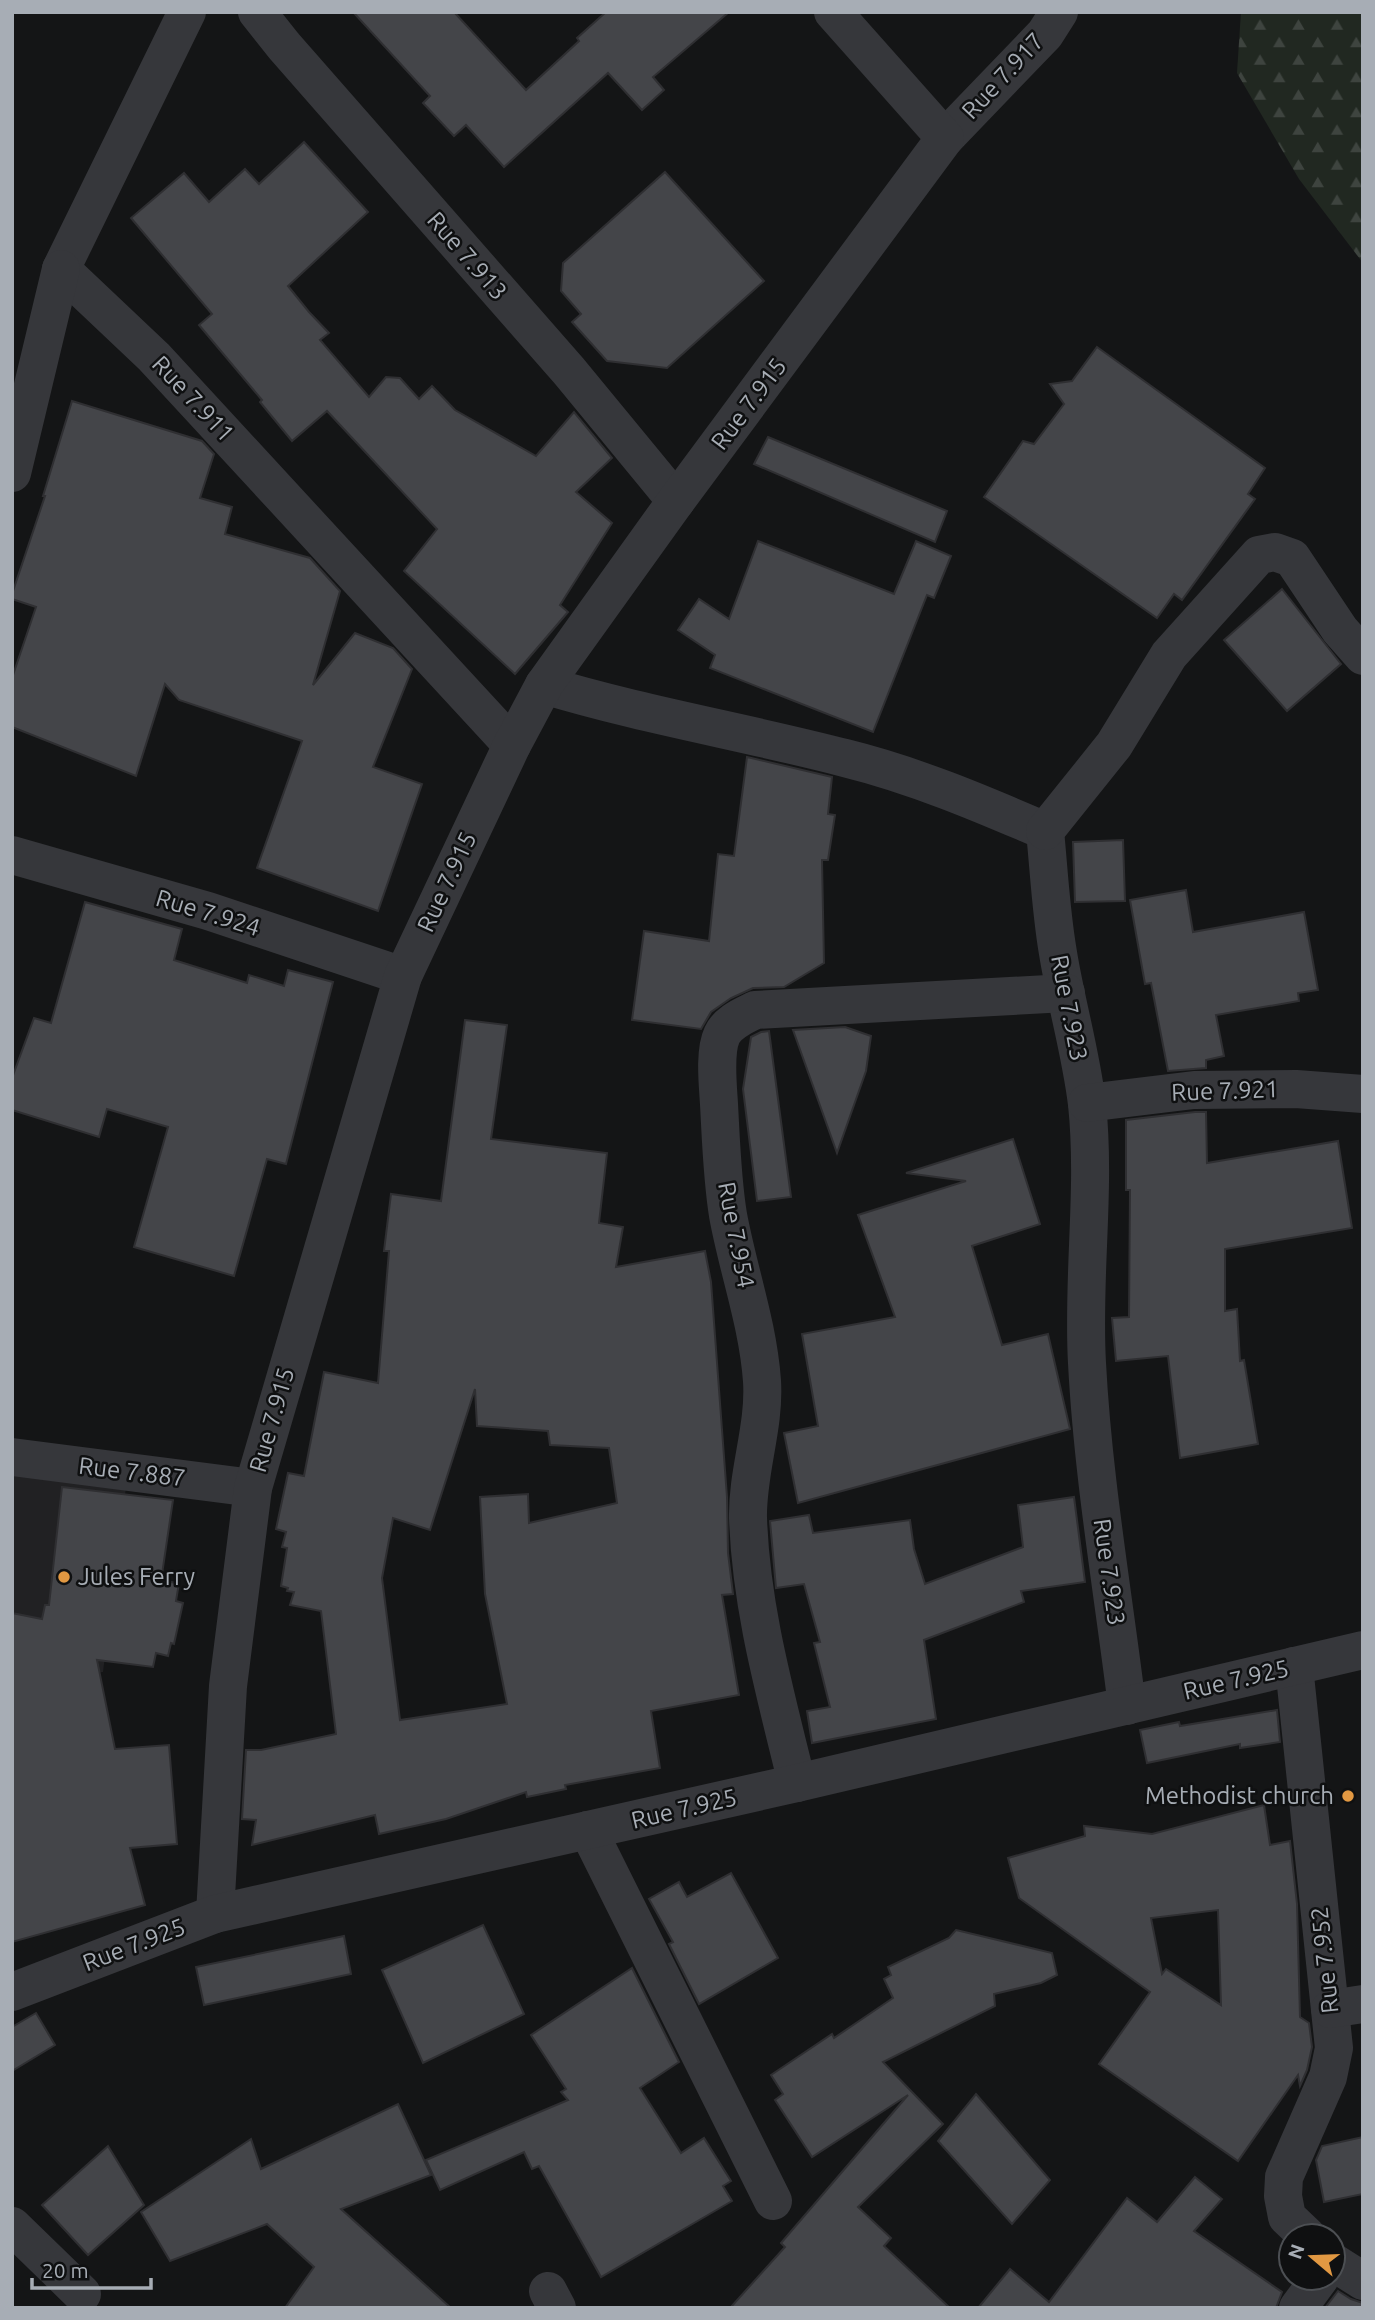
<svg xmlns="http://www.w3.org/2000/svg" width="1375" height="2320" font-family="Ubuntu,sans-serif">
	<defs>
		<pattern id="forest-firs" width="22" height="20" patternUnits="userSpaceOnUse" patternTransform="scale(1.75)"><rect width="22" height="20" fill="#212821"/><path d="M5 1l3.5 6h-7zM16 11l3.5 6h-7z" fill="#3e443f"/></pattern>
	</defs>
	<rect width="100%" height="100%" fill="#141516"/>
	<path fill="#212123" d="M 12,1472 L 126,1487 L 103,1672 L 74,1676 L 12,1667 Z"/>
	<path fill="url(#forest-firs)" d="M 1241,12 L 1363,12 L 1363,263 L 1299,179 L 1237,73 Z"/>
	<g fill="#444549" stroke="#2f2f32" stroke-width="2" fill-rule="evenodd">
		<path d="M 353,12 L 454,12 L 526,90 L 579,41 L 577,38 L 606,12 L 729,12 L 653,77 L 664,90 L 642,110 L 608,73 L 504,167 L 466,125 L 454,136 L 423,103 L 430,96 Z"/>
		<path d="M 304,142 L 368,212 L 288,286 L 309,312 L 329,333 L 320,340 L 369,397 L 386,377 L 400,378 L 419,399 L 432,386 L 455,410 L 536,456 L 574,412 L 612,458 L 576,492 L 612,523 L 560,605 L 568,612 L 515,674 L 404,571 L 437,529 L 327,411 L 292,441 L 260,402 L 262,400 L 199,325 L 212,314 L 131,218 L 184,173 L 209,202 L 245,169 L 259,184 Z"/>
		<path d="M 665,172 L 764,281 L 667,368 L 607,361 L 572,322 L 581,314 L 561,291 L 563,263 Z"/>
		<path d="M 1097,347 L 1265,468 L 1248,494 L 1255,499 L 1182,600 L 1174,594 L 1157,618 L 984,497 L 1023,441 L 1034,444 L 1064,404 L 1050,384 L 1072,381 Z"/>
		<path d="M 72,401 L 202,441 L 214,454 L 200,498 L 232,507 L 225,534 L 310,558 L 340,591 L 313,685 L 355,633 L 393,648 L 412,669 L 373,767 L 422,784 L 378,911 L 257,868 L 302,741 L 179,700 L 165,684 L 136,776 L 12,727 L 12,678 L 36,607 L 12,599 L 12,594 L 45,496 L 43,496 Z"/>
		<path d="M 768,437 L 947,511 L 935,542 L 754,464 Z"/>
		<path d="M 758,541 L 894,594 L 916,541 L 951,556 L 934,598 L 927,595 L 873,732 L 710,668 L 715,655 L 678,630 L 699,599 L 729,619 Z"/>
		<path d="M 1282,589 L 1341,664 L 1287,711 L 1224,640 Z"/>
		<path d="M 747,757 L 832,777 L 828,814 L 835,815 L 828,860 L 822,860 L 824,963 L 784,987 L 753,988 L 731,998 L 711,1012 L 701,1029 L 632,1020 L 644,931 L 709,941 L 718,854 L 734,856 Z"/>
		<path d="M 1123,840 L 1125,901 L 1075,902 L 1073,842 Z"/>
		<path d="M 1186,890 L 1193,932 L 1304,912 L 1318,990 L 1298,993 L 1299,1001 L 1216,1015 L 1224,1056 L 1206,1060 L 1206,1068 L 1168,1071 L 1151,983 L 1145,984 L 1130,900 Z"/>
		<path d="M 85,902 L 182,929 L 174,960 L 247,983 L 249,975 L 284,986 L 288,970 L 333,982 L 286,1164 L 267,1159 L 234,1276 L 134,1247 L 168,1127 L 107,1109 L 99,1137 L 12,1110 L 12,1078 L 34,1018 L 51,1023 Z"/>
		<path d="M 465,1020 L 507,1025 L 491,1139 L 607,1153 L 599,1223 L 623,1227 L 616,1267 L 705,1251 L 711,1282 L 727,1497 L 728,1553 L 733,1594 L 722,1595 L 739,1695 L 651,1711 L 660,1768 L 565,1785 L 566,1789 L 527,1797 L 526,1792 L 446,1819 L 379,1834 L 375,1815 L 252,1845 L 256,1820 L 242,1819 L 246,1750 L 261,1750 L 336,1734 L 321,1611 L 290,1605 L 294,1592 L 287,1591 L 288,1588 L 281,1586 L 287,1548 L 282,1547 L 286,1532 L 276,1529 L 288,1473 L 304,1476 L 324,1372 L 378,1383 L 389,1251 L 384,1251 L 391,1194 L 441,1201 ZM 475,1389 L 477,1426 L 548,1431 L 550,1445 L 609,1448 L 617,1503 L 529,1523 L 528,1494 L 480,1497 L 485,1594 L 507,1704 L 400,1720 L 382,1578 L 393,1518 L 430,1530 Z"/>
		<path d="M 845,1027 L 871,1036 L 866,1071 L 837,1153 L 793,1030 Z"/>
		<path d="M 769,1031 L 791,1197 L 757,1201 L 743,1089 L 751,1037 L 761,1032 Z"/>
		<path d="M 1195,1112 L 1206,1112 L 1207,1163 L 1338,1141 L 1352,1228 L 1225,1249 L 1225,1311 L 1237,1309 L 1240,1361 L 1244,1360 L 1258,1444 L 1180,1458 L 1168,1356 L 1116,1361 L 1112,1318 L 1129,1317 L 1130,1190 L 1126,1190 L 1126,1120 Z"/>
		<path d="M 1013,1139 L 1040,1224 L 972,1246 L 1002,1345 L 1048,1334 L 1070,1429 L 798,1503 L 784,1433 L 818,1426 L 802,1334 L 895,1317 L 858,1215 L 966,1181 L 906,1173 Z"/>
		<path d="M 62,1487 L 173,1500 L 161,1581 L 179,1583 L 176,1601 L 183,1603 L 174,1644 L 171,1643 L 168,1656 L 156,1653 L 153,1667 L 97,1660 L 115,1749 L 169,1745 L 177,1844 L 130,1848 L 145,1905 L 12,1942 L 12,1613 L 42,1619 L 45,1605 L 49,1605 Z"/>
		<path d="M 1074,1497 L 1085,1582 L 1021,1591 L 1024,1602 L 924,1640 L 936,1719 L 812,1743 L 807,1711 L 830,1707 L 814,1643 L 820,1642 L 804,1584 L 776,1588 L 770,1521 L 809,1515 L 813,1533 L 910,1520 L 914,1549 L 925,1584 L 1023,1547 L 1018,1505 Z"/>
		<path d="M 1277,1710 L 1280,1742 L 1240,1748 L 1240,1744 L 1147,1763 L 1140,1730 L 1179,1722 L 1180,1726 Z"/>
		<path d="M 1264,1805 L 1270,1845 L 1290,1841 L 1297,1904 L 1300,2017 L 1309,2023 L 1312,2047 L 1307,2070 L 1300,2086 L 1298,2075 L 1238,2161 L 1099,2064 L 1150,1992 L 1019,1898 L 1008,1858 L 1085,1836 L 1084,1826 L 1152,1834 ZM 1218,1910 L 1221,2005 L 1166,1969 L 1162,1974 L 1151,1918 Z"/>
		<path d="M 731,1873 L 778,1958 L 699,2004 L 669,1944 L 673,1942 L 649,1899 L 679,1882 L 687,1897 Z"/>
		<path d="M 483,1925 L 524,2014 L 423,2063 L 382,1970 Z"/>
		<path d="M 956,1930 L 1052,1953 L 1057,1975 L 1041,1983 L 994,1994 L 995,2006 L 883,2062 L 943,2124 L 858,2207 L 891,2238 L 884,2246 L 950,2308 L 730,2308 L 785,2247 L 781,2243 L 908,2095 L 812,2157 L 775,2100 L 783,2094 L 771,2075 L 832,2034 L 834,2038 L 893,1998 L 884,1979 L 891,1975 L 888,1967 L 949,1938 Z"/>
		<path d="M 344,1936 L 351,1974 L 204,2005 L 196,1967 Z"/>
		<path d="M 632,1968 L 679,2062 L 640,2088 L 681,2153 L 704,2138 L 731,2181 L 723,2186 L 732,2201 L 601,2277 L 539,2166 L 532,2169 L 524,2152 L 440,2190 L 426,2160 L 568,2100 L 561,2092 L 566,2089 L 531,2035 Z"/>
		<path d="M 36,2013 L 55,2045 L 12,2071 L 12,2027 Z"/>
		<path d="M 976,2094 L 1050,2180 L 1012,2224 L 938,2141 Z"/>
		<path d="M 398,2104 L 431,2175 L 341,2209 L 451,2308 L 285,2308 L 314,2267 L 267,2224 L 170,2261 L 141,2212 L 251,2139 L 261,2169 Z"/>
		<path d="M 1363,2137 L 1363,2194 L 1324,2202 L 1316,2160 L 1322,2146 Z"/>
		<path d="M 108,2146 L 144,2205 L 88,2255 L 42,2205 Z"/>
		<path d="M 1195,2177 L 1222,2199 L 1194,2231 L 1282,2292 L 1276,2308 L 978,2308 L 1010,2269 L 1049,2302 L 1127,2198 L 1157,2222 Z"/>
		<path d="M 1338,2291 L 1351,2299 L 1363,2303 L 1363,2308 L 1325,2308 Z"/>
	</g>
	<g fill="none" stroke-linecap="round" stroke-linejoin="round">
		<g stroke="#36373b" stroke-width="38">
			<path d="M 187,12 L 61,269 L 154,357 L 512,745"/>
			<path d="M 257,12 L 284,46 L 569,371 L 676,501"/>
			<path d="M 945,138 L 1045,34 L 1059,12"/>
			<path d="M 12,473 L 61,269"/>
			<path d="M 544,685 C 643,715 745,732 845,758 C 914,775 980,803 1045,831 C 1049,871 1051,913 1058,953 C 1066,1003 1081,1053 1087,1104 C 1096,1190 1082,1277 1087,1363 C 1093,1478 1113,1592 1127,1706"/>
			<path d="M 1045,831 L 1114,745 L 1169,655 L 1259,555 L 1275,552 L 1292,558 L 1340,630 L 1363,656"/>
			<path d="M 12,855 L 208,911 L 403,976"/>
			<path d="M 1087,1103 L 1194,1090 L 1296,1089 L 1363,1094"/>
			<path d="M 12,1457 L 253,1488"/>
			<path d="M 1294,1666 L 1334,2048 L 1328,2077 L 1284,2177 L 1283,2196 L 1287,2217 L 1307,2236"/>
			<path d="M 797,1783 C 776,1696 751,1609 748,1518 C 747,1472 765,1427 762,1381 C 758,1324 738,1270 728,1215 C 722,1178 721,1140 719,1104 C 718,1086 714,1052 722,1035 C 728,1022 743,1016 755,1010 L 1066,993"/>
			<path d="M 588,1830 L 773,2201"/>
			<path d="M 215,1914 L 228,1686 L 253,1488 L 403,976 L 512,745 L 544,685 L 676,501 L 945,138 L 833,12"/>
			<path d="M 1330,2009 L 1363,2004"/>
			<path d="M 12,2226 L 82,2294"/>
			<path d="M 1333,2262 L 1363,2281"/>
			<path d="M 548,2291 L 557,2308"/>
			<path d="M 1298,2308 L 1320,2278"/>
		</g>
		<path stroke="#36373b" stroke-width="38" d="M 12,1992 L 215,1914 L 797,1783 L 1363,1650"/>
	</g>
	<g fill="#e19842" stroke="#0f1011" stroke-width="2.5">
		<circle cx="64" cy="1577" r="7"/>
		<circle cx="1348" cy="1796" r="7"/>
	</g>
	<g text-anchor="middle" stroke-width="5" stroke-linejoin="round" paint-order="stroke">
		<g font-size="24" fill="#a7adb5" stroke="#0f1011">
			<text transform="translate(1003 76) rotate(-47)" y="8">Rue 7.917</text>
			<text transform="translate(467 256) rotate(49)" y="8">Rue 7.913</text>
			<text transform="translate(193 399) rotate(47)" y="8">Rue 7.911</text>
			<text transform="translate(749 404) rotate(-53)" y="8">Rue 7.915</text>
			<text transform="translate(447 882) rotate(-65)" y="8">Rue 7.915</text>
			<text transform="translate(208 913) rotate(17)" y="8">Rue 7.924</text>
			<text transform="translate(1069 1008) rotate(79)" y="8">Rue 7.923</text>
			<text transform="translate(1225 1091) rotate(-2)" y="8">Rue 7.921</text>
			<text transform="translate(736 1235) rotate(79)" y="8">Rue 7.954</text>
			<text transform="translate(272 1420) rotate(-74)" y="8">Rue 7.915</text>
			<text transform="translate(132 1472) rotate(7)" y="8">Rue 7.887</text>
			<text transform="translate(1109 1572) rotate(82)" y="8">Rue 7.923</text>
			<text transform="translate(1236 1680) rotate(-13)" y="8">Rue 7.925</text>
			<text transform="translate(684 1809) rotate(-13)" y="8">Rue 7.925</text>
			<text transform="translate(134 1945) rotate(-21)" y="8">Rue 7.925</text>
			<text transform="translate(1325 1960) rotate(-96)" y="8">Rue 7.952</text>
		</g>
		<g font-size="24" fill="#a7adb5" stroke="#0f1011" text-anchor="start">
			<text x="78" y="1585">Jules Ferry</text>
			<text x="1334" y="1804" text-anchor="end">Methodist church</text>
		</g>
	</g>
	<rect width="1375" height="2320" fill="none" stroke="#a7adb5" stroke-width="28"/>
	<g transform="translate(1312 2257) rotate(289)"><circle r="33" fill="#0f1011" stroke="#4c4f53" stroke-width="2"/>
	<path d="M0-5L12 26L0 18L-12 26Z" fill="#e19842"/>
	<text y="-10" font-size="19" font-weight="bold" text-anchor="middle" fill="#a7adb5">N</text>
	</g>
	<path d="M32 2278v10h119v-10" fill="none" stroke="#a7adb5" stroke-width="3.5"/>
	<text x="42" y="2278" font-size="21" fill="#a7adb5" stroke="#0f1011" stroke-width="5" paint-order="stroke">20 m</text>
</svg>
